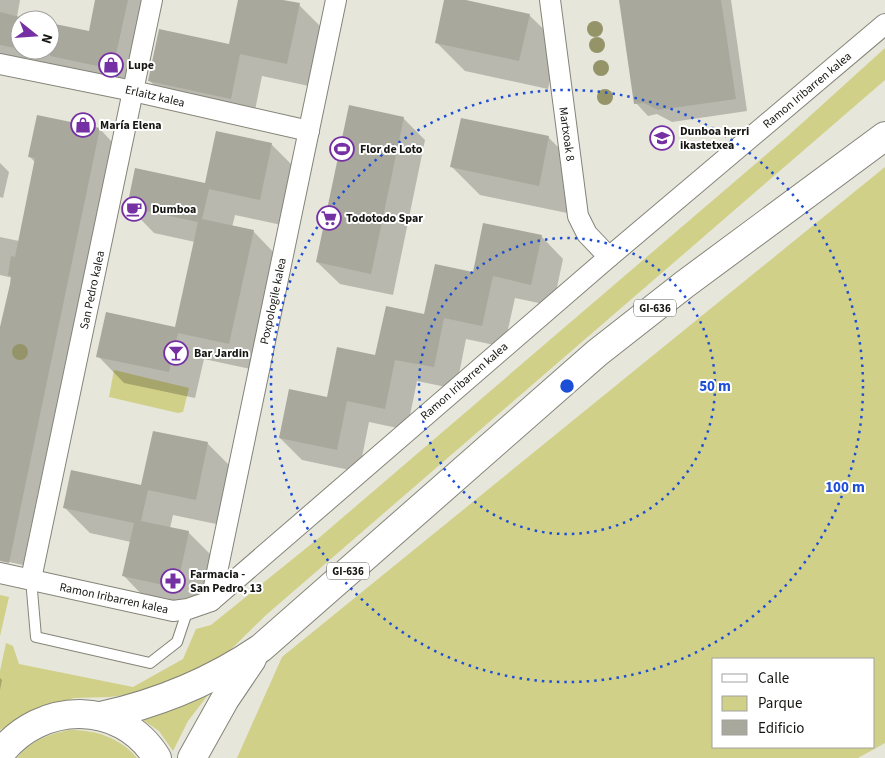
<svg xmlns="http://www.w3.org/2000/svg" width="885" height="758" font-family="'Source Sans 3',sans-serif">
	<rect width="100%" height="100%" fill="#e6e6da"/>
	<g fill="#d0d088" fill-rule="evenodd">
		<path d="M 885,48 L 885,80 L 266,615 L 221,659 L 179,682 L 135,694 L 109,697 L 74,698 L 34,713 L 0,730 L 0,671 L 6,643 L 13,646 L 19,664 L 133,687 L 183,659 L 196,629 L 211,625 L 320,537 L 789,135 Z"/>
		<path d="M 885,167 L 885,743 L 858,758 L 237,758 L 282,657 ZM 714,659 L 874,659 L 874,747 L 714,747 Z"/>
		<path d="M 114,370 L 189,388 L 183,412 L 178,413 L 109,397 Z"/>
		<path d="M 0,595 L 9,597 L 0,636 Z"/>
		<path d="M 211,691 L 188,721 L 173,751 L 159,731 L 137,716 Z"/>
		<path d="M 69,730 C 96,730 119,737 137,758 L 17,758 C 30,741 49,734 69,730 Z"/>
	</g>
	<g fill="#0003">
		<path d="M 0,0 L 20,0 L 17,17 L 30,20 L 20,20 L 20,50 L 50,50 L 50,24 L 90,33 L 96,0 L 154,0 L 136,85 L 0,62 Z"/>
		<path d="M 239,0 L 277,0 L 299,5 L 321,27 L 309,86 L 262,76 L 253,120 L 171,103 L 149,80 L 230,45 Z"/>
		<path d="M 446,0 L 460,0 L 529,15 L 558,43 L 548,89 L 465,71 L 436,42 Z"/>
		<path d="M 625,0 L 731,0 L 747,111 L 672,122 L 657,114 L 648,116 L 636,103 Z"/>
		<path d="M 403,118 L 425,140 L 393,295 L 340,284 L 317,262 Z"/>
		<path d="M 462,119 L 549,138 L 577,166 L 567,213 L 480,195 L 452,167 Z"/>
		<path d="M 100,129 L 112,142 L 23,565 L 0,560 L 0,335 L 13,278 L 0,275 L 0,237 L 19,241 L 35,162 L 29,156 Z"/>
		<path d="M 271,144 L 298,171 L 286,226 L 235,215 L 232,227 L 253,231 L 279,258 L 255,370 L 204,359 L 195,398 L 124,383 L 98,356 L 176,328 L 195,242 L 154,233 L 128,206 L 206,185 Z"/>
		<path d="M 0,163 L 9,172 L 3,198 L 0,197 Z"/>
		<path d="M 541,236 L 563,259 L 553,306 L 515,298 L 504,347 L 466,339 L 456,389 L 417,381 L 407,430 L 369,422 L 359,472 L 302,460 L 280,438 L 474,274 Z"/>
		<path d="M 207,443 L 233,469 L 221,525 L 173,515 L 170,528 L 188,532 L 214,558 L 202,613 L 149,602 L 124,576 L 131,542 L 90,533 L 65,508 L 142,487 Z"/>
		<path d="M 0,678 L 2,680 L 0,690 Z"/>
	</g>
	<g fill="#a8a89c">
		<path d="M 95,0 L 128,0 L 114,63 L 107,68 L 50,56 L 50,23 L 89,31 Z"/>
		<path d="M 238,0 L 283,0 L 300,3 L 287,64 L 240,54 L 231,99 L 148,81 L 159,29 L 229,44 Z"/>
		<path d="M 444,0 L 466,0 L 530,14 L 519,61 L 435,43 Z"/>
		<path d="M 619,0 L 721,0 L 736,99 L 658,110 L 644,103 L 634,104 Z"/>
		<path d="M 0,12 L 20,17 L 20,49 L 0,45 Z"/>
		<path d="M 349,105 L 404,117 L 371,274 L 316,262 Z"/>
		<path d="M 37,115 L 100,128 L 9,563 L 0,561 L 0,327 L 10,284 L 11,276 L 8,275 L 11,256 L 15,257 L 35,158 L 28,157 Z"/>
		<path d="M 461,118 L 549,136 L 539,186 L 450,167 Z"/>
		<path d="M 216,131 L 272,143 L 260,200 L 209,189 L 202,219 L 254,230 L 229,344 L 178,333 L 169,372 L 96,357 L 106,312 L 175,327 L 198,222 L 127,207 L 135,168 L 205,183 Z"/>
		<path d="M 483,223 L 542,235 L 531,285 L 493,276 L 482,326 L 444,318 L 434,367 L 395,360 L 385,409 L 347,401 L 337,450 L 279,438 L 289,389 L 327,397 L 337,347 L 375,355 L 386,306 L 424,314 L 435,264 L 473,272 Z"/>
		<path d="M 153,431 L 208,442 L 196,500 L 148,490 L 141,521 L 189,531 L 177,588 L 122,576 L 134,523 L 63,508 L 71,470 L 141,485 Z"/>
	</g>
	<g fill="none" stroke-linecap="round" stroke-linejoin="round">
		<g stroke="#848479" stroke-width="12">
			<path id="service" d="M 31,579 L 36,637 L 150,663 L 177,642 L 188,609"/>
		</g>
		<g stroke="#848479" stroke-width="22">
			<g id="minor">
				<path d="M 550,0 L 578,216 L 587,234 L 609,257"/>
				<path d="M 0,64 L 133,91 L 309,131"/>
				<path d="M 0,573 L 173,611 L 188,609 L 211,601 L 609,257 L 885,24"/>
				<path d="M 31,579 L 152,0"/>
				<path d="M 211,601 L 336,0"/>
			</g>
		</g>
		<g stroke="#848479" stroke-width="30">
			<g id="primary">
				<path d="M 101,716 C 160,703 211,682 261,648 L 597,353 L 685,284 L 885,136"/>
				<path d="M 0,754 C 40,701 121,699 157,758"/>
				<path d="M 192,758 L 225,699 L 252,659"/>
			</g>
		</g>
		<use href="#service" stroke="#fff" stroke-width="10"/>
		<use href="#minor" stroke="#fff" stroke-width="20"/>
		<use href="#primary" stroke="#fff" stroke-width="28"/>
	</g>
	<g fill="#959469">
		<circle cx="595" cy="29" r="8"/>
		<circle cx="597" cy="45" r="8"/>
		<circle cx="601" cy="68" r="8"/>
		<circle cx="605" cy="97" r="8"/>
		<circle cx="20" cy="352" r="8"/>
	</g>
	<g fill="none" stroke="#1d4ed8" stroke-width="2.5" stroke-dasharray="2.5 5">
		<circle cx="567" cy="386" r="148"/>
		<circle cx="567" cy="386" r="296"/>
	</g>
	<defs>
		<g id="shop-ring" transform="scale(1.25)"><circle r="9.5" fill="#fff" stroke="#7530a4" stroke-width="1.5"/><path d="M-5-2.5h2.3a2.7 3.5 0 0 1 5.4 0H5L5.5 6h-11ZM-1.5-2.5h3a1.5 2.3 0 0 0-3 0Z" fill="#7530a4"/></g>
		<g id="school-ring" transform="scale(1.25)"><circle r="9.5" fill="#fff" stroke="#7530a4" stroke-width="1.5"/><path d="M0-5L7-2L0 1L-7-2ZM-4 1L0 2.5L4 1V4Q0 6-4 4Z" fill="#7530a4"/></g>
		<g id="stadium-ring" transform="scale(1.25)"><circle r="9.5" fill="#fff" stroke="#7530a4" stroke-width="1.5"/><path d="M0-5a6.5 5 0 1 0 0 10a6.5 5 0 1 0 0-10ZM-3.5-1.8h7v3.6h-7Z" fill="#7530a4"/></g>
		<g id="cafe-ring" transform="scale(1.25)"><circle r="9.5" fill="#fff" stroke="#7530a4" stroke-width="1.5"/><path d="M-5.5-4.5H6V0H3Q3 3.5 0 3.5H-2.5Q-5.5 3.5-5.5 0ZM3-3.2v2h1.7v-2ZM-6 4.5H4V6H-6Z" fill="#7530a4"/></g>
		<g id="supermarket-ring" transform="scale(1.25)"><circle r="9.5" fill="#fff" stroke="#7530a4" stroke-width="1.5"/><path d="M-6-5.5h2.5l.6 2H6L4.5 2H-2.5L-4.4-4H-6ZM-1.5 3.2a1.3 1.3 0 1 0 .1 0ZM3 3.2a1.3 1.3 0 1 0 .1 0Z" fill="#7530a4"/></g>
		<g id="bar-ring" transform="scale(1.25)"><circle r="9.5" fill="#fff" stroke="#7530a4" stroke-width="1.5"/><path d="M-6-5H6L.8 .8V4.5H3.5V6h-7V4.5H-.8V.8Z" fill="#7530a4"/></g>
		<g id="pharmacy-ring" transform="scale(1.25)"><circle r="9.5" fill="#fff" stroke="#7530a4" stroke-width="1.5"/><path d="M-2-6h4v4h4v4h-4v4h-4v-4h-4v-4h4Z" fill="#7530a4"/></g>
	</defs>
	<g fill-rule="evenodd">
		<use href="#shop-ring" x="111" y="65"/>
		<use href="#shop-ring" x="83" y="125"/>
		<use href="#school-ring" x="662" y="138"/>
		<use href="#stadium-ring" x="342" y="149"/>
		<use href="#cafe-ring" x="134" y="209"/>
		<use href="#supermarket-ring" x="329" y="218"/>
		<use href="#bar-ring" x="176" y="353"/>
		<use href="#pharmacy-ring" x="173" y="581"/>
	</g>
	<g text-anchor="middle" stroke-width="4" stroke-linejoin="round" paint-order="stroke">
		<g fill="#fff" stroke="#5c5c59" stroke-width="1">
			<rect x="634" y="299.5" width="42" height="17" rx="4"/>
			<rect x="327" y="562.5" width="42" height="17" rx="4"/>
		</g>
		<g font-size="11" font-weight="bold" fill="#161612">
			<text x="655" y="312">GI-636</text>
			<text x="348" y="575">GI-636</text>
		</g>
		<g font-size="12" font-weight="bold" fill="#161612" stroke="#fff" text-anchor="start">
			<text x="128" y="69">Lupe</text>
			<text x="100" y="129">María Elena</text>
			<text x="680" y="135">Dunboa herri<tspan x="680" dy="14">ikastetxea</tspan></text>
			<text x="360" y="153">Flor de Loto</text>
			<text x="152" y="213">Dumboa</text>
			<text x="346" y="222">Todotodo Spar</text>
			<text x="194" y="357">Bar Jardin</text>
			<text x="190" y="578">Farmacia -<tspan x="190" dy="14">San Pedro, 13</tspan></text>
		</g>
		<g font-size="12" fill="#161612" stroke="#fff">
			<text transform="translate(807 90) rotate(-40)" y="4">Ramon Iribarren kalea</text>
			<text transform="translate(155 96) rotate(13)" y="4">Erlaitz kalea</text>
			<text transform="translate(567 134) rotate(82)" y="4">Martxoak 8</text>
			<text transform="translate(92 290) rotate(-78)" y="4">San Pedro kalea</text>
			<text transform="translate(273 301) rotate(-78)" y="4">Poxpologile kalea</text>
			<text transform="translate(464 381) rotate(-41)" y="4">Ramon Iribarren kalea</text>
			<text transform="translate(114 598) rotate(12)" y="4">Ramon Iribarren kalea</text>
		</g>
	</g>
	<circle cx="567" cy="386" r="8" fill="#1d4ed8" stroke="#fff" stroke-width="2.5"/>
	<g font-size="15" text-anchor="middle" font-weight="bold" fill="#1d4ed8" stroke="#fff" stroke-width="4" stroke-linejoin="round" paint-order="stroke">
		<text x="715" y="391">50 m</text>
		<text x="845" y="492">100 m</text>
	</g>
	<rect x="712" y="658" width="162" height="90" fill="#ffffff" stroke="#a2a2a0"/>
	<rect x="722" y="674" width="25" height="8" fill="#ffffff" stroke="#a2a2a0"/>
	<text x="758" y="683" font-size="15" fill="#161612">Calle</text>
	<rect x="722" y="696" width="25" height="15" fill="#d0d088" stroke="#a2a2a0"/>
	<text x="758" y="708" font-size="15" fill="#161612">Parque</text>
	<rect x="722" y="720" width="25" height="15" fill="#a8a89c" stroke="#a2a2a0"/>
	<text x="758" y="733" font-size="15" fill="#161612">Edificio</text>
	<g transform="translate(35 35) rotate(107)"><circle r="24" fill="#ffffff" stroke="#a2a2a0"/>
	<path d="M0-4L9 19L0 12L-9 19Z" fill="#7530a4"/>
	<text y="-8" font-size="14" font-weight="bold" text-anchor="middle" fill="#161612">N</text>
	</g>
</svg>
